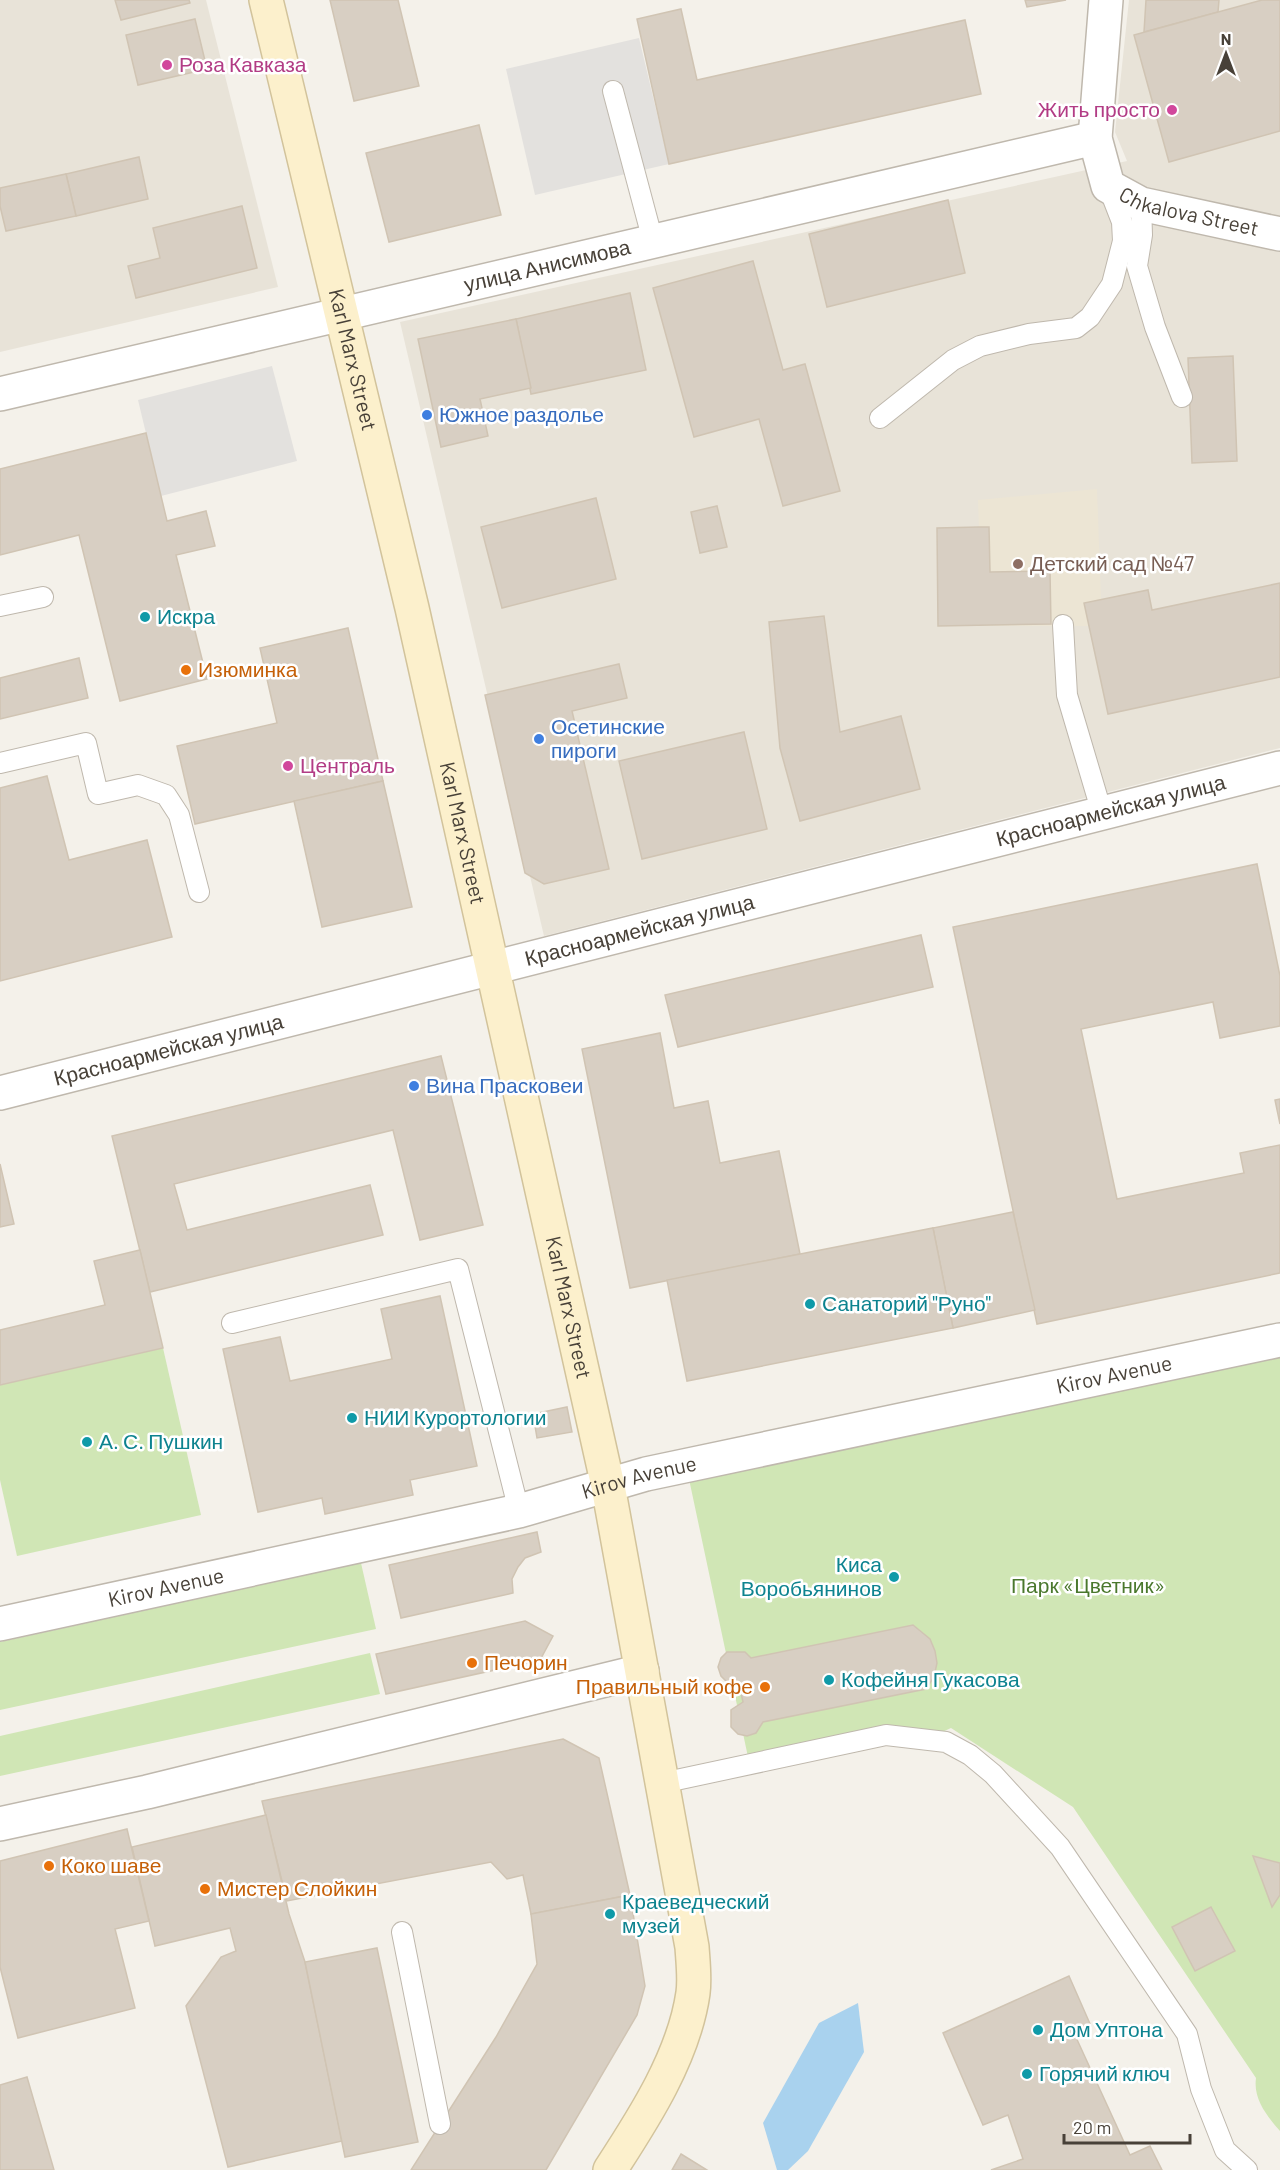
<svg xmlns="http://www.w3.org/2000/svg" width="1280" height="2170" font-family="Barlow,sans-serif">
	<rect width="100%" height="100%" fill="#f4f1ea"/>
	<g fill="#e8e3d8">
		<path d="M 0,0 L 206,0 L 278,287 L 0,352 Z"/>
		<path d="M 1129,0 L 1280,0 L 1280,748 L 544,936 L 400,322 L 1127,161 L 1115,132 Z"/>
	</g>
	<path fill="#ece5d4" d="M 1097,489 L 1101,600 L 1084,604 L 1089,626 L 938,626 L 937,528 L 979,527 L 978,500 Z"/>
	<g fill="#d0e6b5">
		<path d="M 1280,1346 L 1280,2131 C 1267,2116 1253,2099 1256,2078 L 1073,1807 L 951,1728 L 940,1733 L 748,1757 L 689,1479 Z"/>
		<path d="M 163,1348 L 201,1515 L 17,1556 L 0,1480 L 0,1385 Z"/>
		<path d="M 361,1563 L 376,1629 L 0,1710 L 0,1642 Z"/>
		<path d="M 370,1653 L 380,1694 L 0,1776 L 0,1736 Z"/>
	</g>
	<g fill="#e3e1de">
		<path d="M 639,38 L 669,164 L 535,195 L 506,69 Z"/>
		<path d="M 272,366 L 297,461 L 161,496 L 138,400 Z"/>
	</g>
	<path fill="#a9d2ee" d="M 858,2003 L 864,2052 L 808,2151 L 788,2170 L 777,2170 L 763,2123 L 819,2023 Z"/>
	<g fill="#d8cfc3" stroke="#d0c4b3" stroke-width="1.5">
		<path d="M 115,0 L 189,0 L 190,3 L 121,20 Z"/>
		<path d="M 330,0 L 398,0 L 419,86 L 354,101 Z"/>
		<path d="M 1025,0 L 1066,0 L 1027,7 Z"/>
		<path d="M 1146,0 L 1219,0 L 1218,12 L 1144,32 Z"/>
		<path d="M 1262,0 L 1280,0 L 1280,131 L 1169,162 L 1134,35 Z"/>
		<path d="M 681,9 L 697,80 L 965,20 L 981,94 L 669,164 L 637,19 Z"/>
		<path d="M 195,19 L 207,69 L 138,85 L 126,35 Z"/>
		<path d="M 479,125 L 501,215 L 389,242 L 366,153 Z"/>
		<path d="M 139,157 L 148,199 L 76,216 L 66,174 Z"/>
		<path d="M 66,174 L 76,216 L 6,231 L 0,206 L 0,188 Z"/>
		<path d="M 948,200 L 965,273 L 827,307 L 809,234 Z"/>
		<path d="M 242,206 L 257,268 L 136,298 L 128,266 L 160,258 L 153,228 Z"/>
		<path d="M 753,261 L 783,370 L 805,364 L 840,491 L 783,506 L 759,419 L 694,437 L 653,288 Z"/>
		<path d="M 630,293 L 646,370 L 531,394 L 516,319 Z"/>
		<path d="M 516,319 L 531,388 L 480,399 L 488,436 L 441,447 L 418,339 Z"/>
		<path d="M 1233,356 L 1237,461 L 1192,463 L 1188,358 Z"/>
		<path d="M 146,433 L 167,521 L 206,511 L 215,546 L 176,555 L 207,679 L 120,701 L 79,535 L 0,555 L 0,469 Z"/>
		<path d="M 596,498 L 616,579 L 502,608 L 481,527 Z"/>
		<path d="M 717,506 L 727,547 L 700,553 L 691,512 Z"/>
		<path d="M 979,527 L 989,527 L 990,572 L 1050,571 L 1051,624 L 938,626 L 937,528 Z"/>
		<path d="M 1280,583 L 1280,677 L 1108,714 L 1084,603 L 1148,590 L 1152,610 Z"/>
		<path d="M 824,616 L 840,732 L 901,716 L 920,789 L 800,821 L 780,748 L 769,622 Z"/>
		<path d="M 348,628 L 383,781 L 195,824 L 177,746 L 277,723 L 260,648 Z"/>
		<path d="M 79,658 L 88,698 L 0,719 L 0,678 Z"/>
		<path d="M 619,664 L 627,698 L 572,711 L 609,869 L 544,884 L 525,873 L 485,695 Z"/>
		<path d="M 744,732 L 767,829 L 642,859 L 619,761 Z"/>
		<path d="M 47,776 L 69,860 L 147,840 L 172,937 L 0,981 L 0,788 Z"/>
		<path d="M 383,781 L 412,907 L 322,927 L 294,801 Z"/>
		<path d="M 1257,864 L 1280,976 L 1280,1026 L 1220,1038 L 1213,1002 L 1081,1029 L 1117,1199 L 1244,1173 L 1240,1153 L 1280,1145 L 1280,1273 L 1037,1324 L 953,927 Z"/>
		<path d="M 921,935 L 933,987 L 678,1047 L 665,995 Z"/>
		<path d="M 660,1033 L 674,1108 L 708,1101 L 720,1163 L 779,1151 L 800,1254 L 630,1288 L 582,1049 Z"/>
		<path d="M 441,1056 L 483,1225 L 420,1240 L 393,1130 L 174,1184 L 187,1230 L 370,1185 L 383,1235 L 150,1292 L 112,1136 Z"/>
		<path d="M 1280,1099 L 1280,1124 L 1275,1100 Z"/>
		<path d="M 0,1164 L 14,1224 L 0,1227 Z"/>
		<path d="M 1013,1212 L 1035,1310 L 953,1328 L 933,1228 Z"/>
		<path d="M 933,1228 L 953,1328 L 687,1381 L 667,1280 Z"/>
		<path d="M 140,1250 L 163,1348 L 0,1385 L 0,1330 L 105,1305 L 94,1261 Z"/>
		<path d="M 440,1296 L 477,1466 L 410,1480 L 413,1495 L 325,1514 L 322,1498 L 258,1512 L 223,1349 L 280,1337 L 290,1381 L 392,1359 L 381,1309 Z"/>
		<path d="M 567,1407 L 572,1432 L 537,1438 L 533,1414 Z"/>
		<path d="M 537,1532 L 541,1552 L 525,1558 L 518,1567 L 512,1579 L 513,1593 L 401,1618 L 389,1565 Z"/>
		<path d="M 525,1621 L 553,1636 L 540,1660 L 386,1694 L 376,1654 Z"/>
		<path d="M 913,1625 L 930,1639 L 935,1651 L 937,1663 L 934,1677 L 926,1689 L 763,1722 L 756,1733 L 747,1736 L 738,1734 L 731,1727 L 731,1710 L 743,1702 L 739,1684 L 727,1682 L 721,1676 L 718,1667 L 721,1658 L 727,1652 L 745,1652 L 751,1658 Z"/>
		<path d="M 563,1739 L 599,1758 L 630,1895 L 531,1914 L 523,1875 L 507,1879 L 491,1862 L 287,1901 L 262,1801 Z"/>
		<path d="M 266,1815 L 289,1914 L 305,1962 L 342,2141 L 228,2167 L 186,2006 L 221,1957 L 236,1951 L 230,1928 L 155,1946 L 132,1847 Z"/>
		<path d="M 127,1829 L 149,1921 L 115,1929 L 135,2008 L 18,2038 L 0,1967 L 0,1861 Z"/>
		<path d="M 1253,1856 L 1280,1863 L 1280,1895 L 1272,1907 Z"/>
		<path d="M 630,1895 L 645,1986 L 637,2015 L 546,2170 L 411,2170 L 496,2037 L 537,1964 L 531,1914 Z"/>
		<path d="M 1211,1907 L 1235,1951 L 1195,1971 L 1172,1927 Z"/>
		<path d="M 377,1948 L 418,2142 L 345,2157 L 305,1962 Z"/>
		<path d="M 1069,1976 L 1091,2026 L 1074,2033 L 1130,2155 L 1150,2146 L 1162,2170 L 991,2170 L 1023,2159 L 1008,2115 L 983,2125 L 943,2033 Z"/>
		<path d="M 27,2077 L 54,2170 L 0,2170 L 0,2085 Z"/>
		<path d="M 681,2154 L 707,2170 L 672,2170 Z"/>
	</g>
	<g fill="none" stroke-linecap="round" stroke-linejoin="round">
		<g stroke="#bfb8ad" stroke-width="22">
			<g id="lane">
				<path d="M 613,91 L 653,241"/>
				<path d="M 1141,204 L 1142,235 L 1137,266 L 1155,327 L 1182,397"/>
				<path d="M 880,418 L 953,360 L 980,346 L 1029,334 L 1076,328 L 1090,317 L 1112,284 L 1123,241 L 1122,222 L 1108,186"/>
				<path d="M 0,606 L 43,597"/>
				<path d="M 1063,625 L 1067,695 L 1102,813"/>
				<path d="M 0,763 L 86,743 L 98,794 L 138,785 L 166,795 L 179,815 L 199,892"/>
				<path d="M 232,1323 L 458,1269 L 519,1511"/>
				<path d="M 662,1783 L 886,1735 L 946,1742 L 970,1755 L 993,1774 L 1060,1847 L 1187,2034 L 1201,2089 L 1225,2150 L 1247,2170"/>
				<path d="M 402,1932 L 440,2124"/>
			</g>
		</g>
		<g stroke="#bfb8ad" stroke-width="36">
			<g id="street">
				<path id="s1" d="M 1106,0 L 1095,138 L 1108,186 L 1141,204 L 1280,234"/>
				<path id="s2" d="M 0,394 L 1095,138"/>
				<path id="s3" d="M 0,1093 L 1280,768"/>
				<path id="s4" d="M 0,1624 L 519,1511 L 646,1474 L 1280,1340"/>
				<path d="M 0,1824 L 147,1792 L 642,1671"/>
			</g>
		</g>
		<g stroke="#d2c39b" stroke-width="36">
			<g id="secondary">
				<path id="s5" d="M 266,0 L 412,608 L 608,1486 L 692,1947 C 693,1962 695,1979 693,1993 C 684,2056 644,2118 610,2170"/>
			</g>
		</g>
		<use href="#lane" stroke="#fff" stroke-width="20"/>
		<use href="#street" stroke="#fff" stroke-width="33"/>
		<use href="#secondary" stroke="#fcf0cc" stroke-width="33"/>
	</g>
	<g fill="#d1479c" stroke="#fff" stroke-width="2">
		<circle cx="167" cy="65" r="6"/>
		<circle cx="1172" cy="110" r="6"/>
		<circle cx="288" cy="766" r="6"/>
	</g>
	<g fill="#3f7fe0" stroke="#fff" stroke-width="2">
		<circle cx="427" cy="415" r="6"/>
		<circle cx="539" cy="739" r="6"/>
		<circle cx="414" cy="1086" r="6"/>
	</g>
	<circle fill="#8d6e63" stroke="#fff" stroke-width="2" cx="1018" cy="564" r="6"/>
	<g fill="#0f9aa8" stroke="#fff" stroke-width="2">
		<circle cx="145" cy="617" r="6"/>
		<circle cx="810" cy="1304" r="6"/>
		<circle cx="352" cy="1418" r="6"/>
		<circle cx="87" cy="1442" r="6"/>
		<circle cx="894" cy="1577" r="6"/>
		<circle cx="829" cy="1680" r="6"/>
		<circle cx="610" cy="1914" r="6"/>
		<circle cx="1038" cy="2030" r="6"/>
		<circle cx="1027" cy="2074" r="6"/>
	</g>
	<g fill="#e8710a" stroke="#fff" stroke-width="2">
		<circle cx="186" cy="670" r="6"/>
		<circle cx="472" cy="1663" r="6"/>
		<circle cx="765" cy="1687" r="6"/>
		<circle cx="49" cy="1866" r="6"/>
		<circle cx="205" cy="1889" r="6"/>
	</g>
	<g text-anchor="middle" stroke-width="5" stroke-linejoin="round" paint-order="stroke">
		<g font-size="21" fill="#b23c85" stroke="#fff" text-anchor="start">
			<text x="179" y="72">Роза Кавказа</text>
			<text x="1160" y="117" text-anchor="end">Жить просто</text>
			<text x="300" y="773">Централь</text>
		</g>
		<g font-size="21" fill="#484138" stroke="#fff">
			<text dy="7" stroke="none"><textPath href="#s1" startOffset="274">Chkalova Street</textPath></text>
			<text dy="7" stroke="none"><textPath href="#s2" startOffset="562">улица Анисимова</textPath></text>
			<text dy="7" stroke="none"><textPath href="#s5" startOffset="370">Karl Marx Street</textPath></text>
			<text dy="7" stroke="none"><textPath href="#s3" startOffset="1146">Красноармейская улица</textPath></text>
			<text dy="7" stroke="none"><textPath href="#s5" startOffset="856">Karl Marx Street</textPath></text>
			<text dy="7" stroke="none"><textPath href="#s3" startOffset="660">Красноармейская улица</textPath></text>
			<text dy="7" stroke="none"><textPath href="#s3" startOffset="174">Красноармейская улица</textPath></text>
			<text dy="7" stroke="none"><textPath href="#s5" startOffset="1342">Karl Marx Street</textPath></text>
			<text dy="7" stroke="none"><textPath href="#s4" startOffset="1142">Kirov Avenue</textPath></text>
			<text dy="7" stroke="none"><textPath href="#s4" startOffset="656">Kirov Avenue</textPath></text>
			<text dy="7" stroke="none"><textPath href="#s4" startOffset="170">Kirov Avenue</textPath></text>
		</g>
		<g font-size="21" fill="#366cbe" stroke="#fff" text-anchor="start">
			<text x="439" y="422">Южное раздолье</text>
			<text x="551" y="734">Осетинские<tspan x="551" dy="24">пироги</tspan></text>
			<text x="426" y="1093">Вина Прасковеи</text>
		</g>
		<g font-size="21" fill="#785e54" stroke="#fff" text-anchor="start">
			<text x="1030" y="571">Детский сад №47</text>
		</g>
		<g font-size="21" fill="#0d838f" stroke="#fff" text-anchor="start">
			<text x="157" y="624">Искра</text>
			<text x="822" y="1311">Санаторий "Руно"</text>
			<text x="364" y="1425">НИИ Курортологии</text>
			<text x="99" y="1449">А. С. Пушкин</text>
			<text x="882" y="1572" text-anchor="end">Киса<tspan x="882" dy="24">Воробьянинов</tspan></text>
			<text x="841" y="1687">Кофейня Гукасова</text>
			<text x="622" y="1909">Краеведческий<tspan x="622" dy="24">музей</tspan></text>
			<text x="1050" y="2037">Дом Уптона</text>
			<text x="1039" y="2081">Горячий ключ</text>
		</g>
		<g font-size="21" fill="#c56008" stroke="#fff" text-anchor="start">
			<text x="198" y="677">Изюминка</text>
			<text x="484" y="1670">Печорин</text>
			<text x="753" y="1694" text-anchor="end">Правильный кофе</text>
			<text x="61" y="1873">Коко шаве</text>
			<text x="217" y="1896">Мистер Слойкин</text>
		</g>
		<g font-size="21" fill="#4a782d" stroke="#fff">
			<text x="1088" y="1593">Парк «Цветник»</text>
		</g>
	</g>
	<g transform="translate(1226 54)" stroke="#ffffff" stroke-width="4.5" paint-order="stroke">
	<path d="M0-4.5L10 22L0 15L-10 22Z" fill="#484138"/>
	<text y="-9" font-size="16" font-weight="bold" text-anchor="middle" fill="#484138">N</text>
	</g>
	<path d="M1064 2134v9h126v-9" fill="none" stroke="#484138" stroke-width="3"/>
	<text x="1073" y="2134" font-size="18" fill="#484138" stroke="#ffffff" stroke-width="4.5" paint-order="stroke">20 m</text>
</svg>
